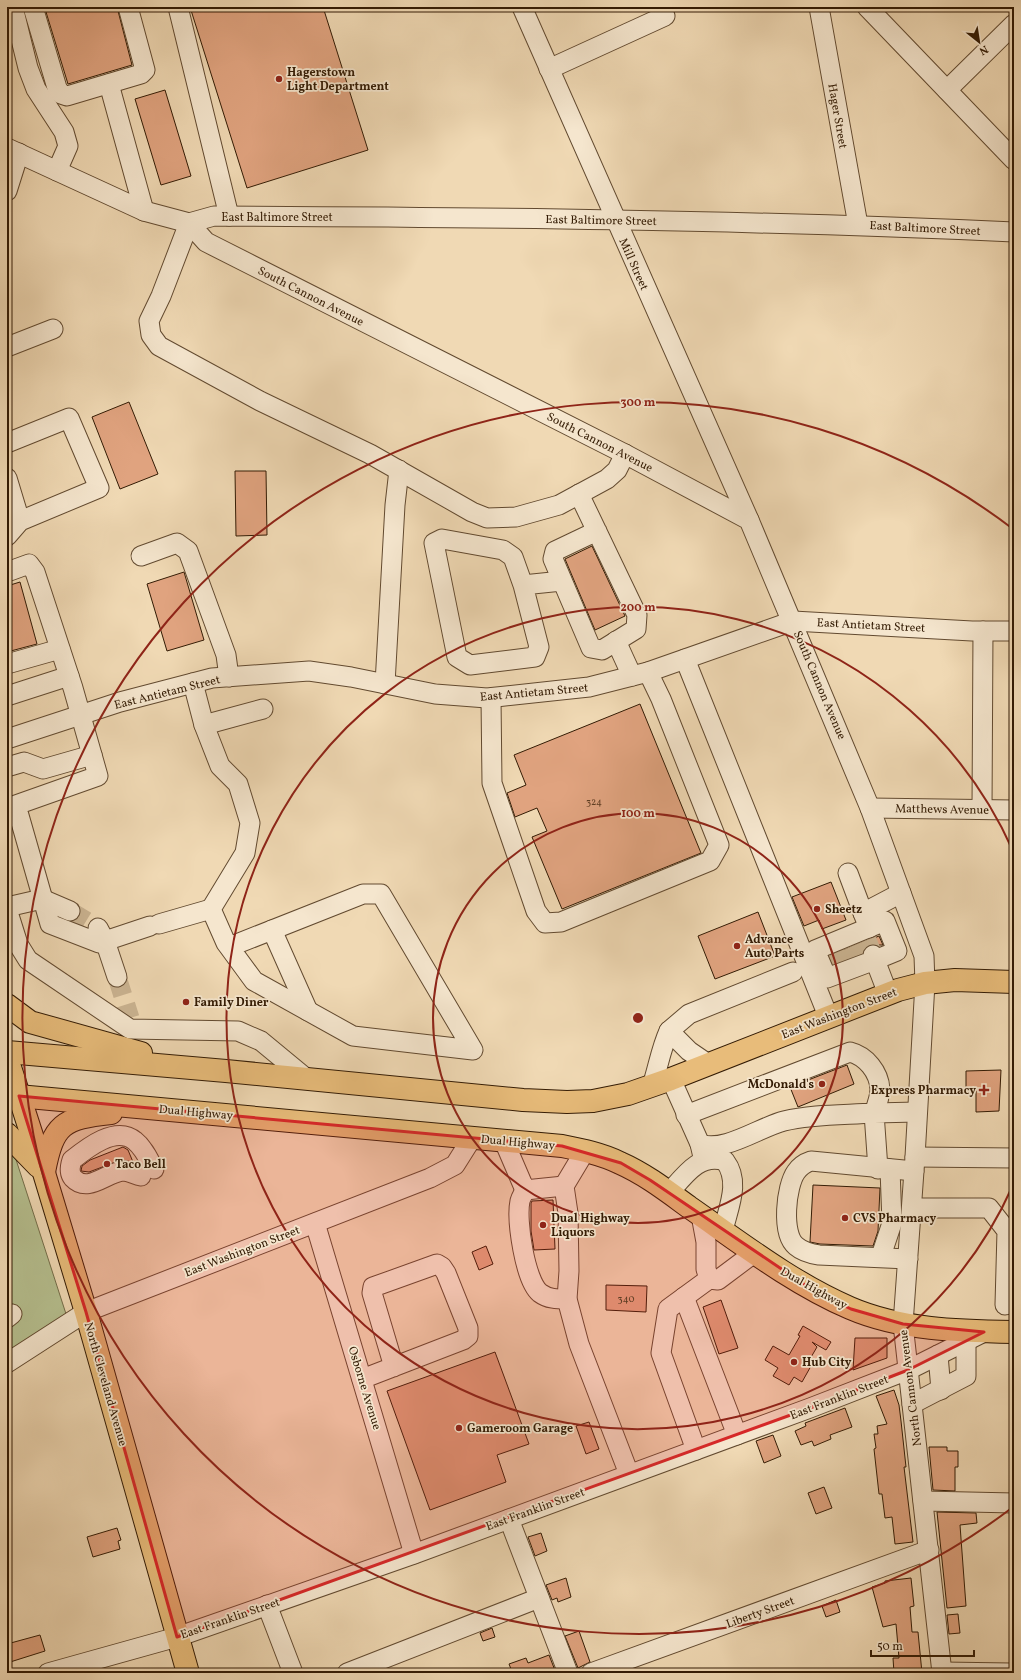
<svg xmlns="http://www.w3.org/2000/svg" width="1021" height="1680" font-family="Vollkorn,serif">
	<rect width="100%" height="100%" fill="#f0d9b4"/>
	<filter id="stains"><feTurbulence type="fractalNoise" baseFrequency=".005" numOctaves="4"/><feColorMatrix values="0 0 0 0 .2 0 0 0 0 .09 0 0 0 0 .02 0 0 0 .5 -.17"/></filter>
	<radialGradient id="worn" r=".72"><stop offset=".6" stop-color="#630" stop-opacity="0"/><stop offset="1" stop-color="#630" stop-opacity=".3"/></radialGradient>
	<path fill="#b6c090" stroke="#746e4a" d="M 7,1139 L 10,1141 L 67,1317 L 7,1356 Z"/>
	<g fill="#e0a37f" stroke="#331b04">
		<path d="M 61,7 L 117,7 L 132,65 L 68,84 L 46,12 Z"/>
		<path d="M 190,7 L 323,7 L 368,150 L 247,188 Z"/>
		<path d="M 165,90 L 191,176 L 161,185 L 135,99 Z"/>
		<path d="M 129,402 L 158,474 L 120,489 L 92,417 Z"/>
		<path d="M 235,471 L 266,471 L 267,535 L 236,536 Z"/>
		<path d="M 592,546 L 625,616 L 595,630 L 565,559 Z"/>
		<path d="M 184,572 L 204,640 L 167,651 L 147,584 Z"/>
		<path d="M 20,582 L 37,644 L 7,652 L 7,586 Z"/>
		<path d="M 640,704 L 701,853 L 562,909 L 532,837 L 547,831 L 537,808 L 515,817 L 507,793 L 526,785 L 514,755 Z"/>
		<path d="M 831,882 L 846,920 L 822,929 L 819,920 L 804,926 L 792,897 Z"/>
		<path d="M 758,912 L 775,956 L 715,979 L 698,936 Z"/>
		<path d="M 879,936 L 883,945 L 869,945 L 865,948 L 862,953 L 833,964 L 830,956 Z"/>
		<path d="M 847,1065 L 854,1084 L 798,1107 L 790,1087 Z"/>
		<path d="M 1001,1070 L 999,1111 L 976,1112 L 976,1091 L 966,1091 L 966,1071 Z"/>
		<path d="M 123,1147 L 128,1150 L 133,1162 L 121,1160 L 89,1172 L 81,1171 L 82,1166 L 90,1160 Z"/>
		<path d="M 813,1185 L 880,1188 L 878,1231 L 873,1246 L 820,1244 L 810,1242 Z"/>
		<path d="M 553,1200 L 555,1249 L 534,1250 L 531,1231 L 531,1203 L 532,1201 Z"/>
		<path d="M 486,1246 L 493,1264 L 479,1270 L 472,1252 Z"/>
		<path d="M 606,1285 L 647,1286 L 646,1312 L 606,1310 Z"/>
		<path d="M 721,1300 L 738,1348 L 719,1354 L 703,1307 Z"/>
		<path d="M 803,1326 L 831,1342 L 826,1350 L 812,1342 L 817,1347 L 807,1364 L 811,1366 L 802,1382 L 794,1377 L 789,1385 L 773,1376 L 778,1368 L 765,1360 L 773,1346 L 789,1355 L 800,1336 L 798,1335 Z"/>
		<path d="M 855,1338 L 887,1338 L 887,1358 L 853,1370 Z"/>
		<path d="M 495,1352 L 529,1444 L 497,1455 L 506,1482 L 430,1510 L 387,1391 Z"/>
		<path d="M 894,1390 L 899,1405 L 901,1421 L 906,1467 L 904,1467 L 913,1542 L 895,1544 L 892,1517 L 885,1518 L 882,1494 L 879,1494 L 874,1449 L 876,1448 L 874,1434 L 878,1434 L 877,1426 L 887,1424 L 876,1396 Z"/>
		<path d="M 845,1408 L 852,1427 L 830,1435 L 831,1439 L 814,1446 L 812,1441 L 801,1445 L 795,1431 L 806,1426 L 805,1423 Z"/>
		<path d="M 589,1422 L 599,1449 L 586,1454 L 576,1426 Z"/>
		<path d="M 773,1435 L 781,1456 L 764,1463 L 756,1441 Z"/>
		<path d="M 929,1447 L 947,1447 L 947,1451 L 958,1451 L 958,1467 L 955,1467 L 955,1491 L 933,1490 Z"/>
		<path d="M 824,1487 L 832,1508 L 816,1514 L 808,1493 Z"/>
		<path d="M 937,1512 L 976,1513 L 977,1523 L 960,1525 L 966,1606 L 947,1608 Z"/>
		<path d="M 117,1528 L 121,1540 L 118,1541 L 120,1549 L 93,1557 L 87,1537 Z"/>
		<path d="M 541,1533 L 547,1551 L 535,1556 L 528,1537 Z"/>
		<path d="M 566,1578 L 571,1597 L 558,1602 L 557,1598 L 552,1600 L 546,1585 Z"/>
		<path d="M 911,1578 L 914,1606 L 910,1607 L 912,1632 L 918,1632 L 922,1673 L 894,1673 L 893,1658 L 899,1658 L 896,1624 L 883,1627 L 872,1587 L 885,1583 L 885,1581 Z"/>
		<path d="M 836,1600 L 840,1612 L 826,1617 L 822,1606 Z"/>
		<path d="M 958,1614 L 960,1633 L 949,1634 L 947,1615 Z"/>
		<path d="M 492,1628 L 495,1637 L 483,1641 L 480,1633 Z"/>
		<path d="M 579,1631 L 590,1662 L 578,1668 L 565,1636 Z"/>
		<path d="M 40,1635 L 45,1651 L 7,1663 L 7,1644 Z"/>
		<path d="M 549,1655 L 556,1673 L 504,1673 L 504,1671 L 511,1669 L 509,1664 L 526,1658 L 528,1663 Z"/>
	</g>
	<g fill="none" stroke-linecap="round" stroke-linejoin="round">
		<g stroke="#cab391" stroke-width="19" stroke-dasharray="19 10" stroke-linecap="butt">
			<path d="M 70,911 L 98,928"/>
			<path d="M 867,940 L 873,955"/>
			<path d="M 850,947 L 857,962"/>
			<path d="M 835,953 L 842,968"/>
			<path d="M 117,977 L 130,1018"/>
		</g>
		<g stroke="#624a30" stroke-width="21">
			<g id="minor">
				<path d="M 13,7 L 28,68 L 36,89 L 64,132 L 68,146 L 57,171"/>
				<path d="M 33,7 L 57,88 L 61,94 L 67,96 L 141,74 L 145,70 L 128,7"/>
				<path d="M 178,7 L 229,216"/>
				<path d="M 522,7 L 749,520"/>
				<path d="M 819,7 L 858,225"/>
				<path d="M 867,7 L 1014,160"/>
				<path d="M 549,69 L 665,16 L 661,7"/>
				<path d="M 109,84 L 144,211"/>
				<path d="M 947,90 L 1014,24"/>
				<path d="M 7,148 L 144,211 L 189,223 L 206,242 L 625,454 L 749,520 L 870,808 L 924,956 L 925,983 L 915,1157 L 903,1324 L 942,1673"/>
				<path d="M 7,191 L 19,153"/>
				<path d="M 7,347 L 53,329"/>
				<path d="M 7,443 L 69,418 L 99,488 L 20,521 L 7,536"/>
				<path d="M 625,454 L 617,470 L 607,479 L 559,505 L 516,517 L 487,518 L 472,512 L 370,454 L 260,401 L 159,346 L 151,335 L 149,321 L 161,296 L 189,223 L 214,216 C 481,217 748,220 1014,232"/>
				<path d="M 7,478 L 20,521"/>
				<path d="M 579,494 L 637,615 L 636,629 L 602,650 L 591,648 L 553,559 L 555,551 L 597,531"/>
				<path d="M 141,556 L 177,543 L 188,551 L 226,655 L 229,677"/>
				<path d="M 7,572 L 29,564 L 35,572 L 73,688 L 98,776 L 16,805 L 50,924 L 99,943 L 150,926"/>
				<path d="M 523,585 L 513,557 L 503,550 L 442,539 L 434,543 L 457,657 L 470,665 L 535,657 L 539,647 L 523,585 L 562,581"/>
				<path d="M 616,641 L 632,676"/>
				<path d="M 685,659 L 828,1016"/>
				<path d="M 7,664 L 60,649"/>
				<path d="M 193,683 L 204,725 L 220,766 L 238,784 L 250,823 L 245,853 L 211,909 L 226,943 L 229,947 L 254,981 L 353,1036 L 473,1050 L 381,894 L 363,894 L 229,947"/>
				<path d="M 385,684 L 395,505 L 399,470"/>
				<path d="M 7,696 L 69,676"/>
				<path d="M 491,698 L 492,783 L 536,911 L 545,923 L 561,922 L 710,861 L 719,845 L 661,699 L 648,672"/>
				<path d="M 204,725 L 263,709"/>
				<path d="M 7,739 L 120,702 L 212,678 L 309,671 L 351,677 L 435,694 L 487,698 L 589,687 L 648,672 L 793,621 L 972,631 L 1014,631"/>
				<path d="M 7,767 L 24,762 L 43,769 L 92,755"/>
				<path d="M 870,808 L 1014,810"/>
				<path d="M 982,809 L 983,631"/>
				<path d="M 848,873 L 863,913"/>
				<path d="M 7,907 L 42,899 L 70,911"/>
				<path d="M 7,909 L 18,944 L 28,960 L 130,1029 L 238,1031 L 261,1041 L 307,1079"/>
				<path d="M 159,924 L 211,909"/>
				<path d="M 98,928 L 105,941 L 117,977"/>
				<path d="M 869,928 L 863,913 L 901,893"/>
				<path d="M 272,930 L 308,1011"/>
				<path d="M 873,955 L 875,960 L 827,978 L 815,950 L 885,921 L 897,951 L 875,960 L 888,994"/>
				<path d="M 669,1031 L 689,1014 L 793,972"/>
				<path d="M 671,1079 L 700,1144 L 703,1157"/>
				<path d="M 652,1086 C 658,1068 661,1048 669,1031 L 689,1051 L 708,1064"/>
				<path d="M 686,1115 L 850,1052 C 866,1056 879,1072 880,1089 C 880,1097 877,1105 874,1113 C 844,1115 813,1114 784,1121 C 760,1127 724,1153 700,1144"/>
				<path d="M 504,1141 L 525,1190 L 564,1186"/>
				<path d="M 585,1151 L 564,1186 L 568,1213 L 569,1271 L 567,1299 L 579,1344 L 629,1474"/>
				<path d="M 915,1157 L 1014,1158"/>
				<path d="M 878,1169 L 874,1113 L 917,1112"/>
				<path d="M 141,1176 C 136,1175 128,1171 123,1171 C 107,1172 88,1194 73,1178 C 69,1173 70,1166 72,1160 C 87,1148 116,1125 135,1141 C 144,1148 149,1160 154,1169"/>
				<path d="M 525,1190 C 524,1193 521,1197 520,1201 C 516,1220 525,1281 540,1293 C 548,1299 557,1299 567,1299"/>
				<path d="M 669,1193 C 684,1176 700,1152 725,1161 C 741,1182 728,1208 723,1231"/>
				<path d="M 912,1208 L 989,1208 L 1007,1231 L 1005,1305"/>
				<path d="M 315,1223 L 414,1554"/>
				<path d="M 881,1256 L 892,1223 L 890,1169"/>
				<path d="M 908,1259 L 819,1255 C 812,1254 803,1252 796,1246 C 781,1234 786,1186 796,1172 C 800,1166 805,1163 811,1161 L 914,1171"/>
				<path d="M 709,1279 L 718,1280 L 754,1253"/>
				<path d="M 684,1297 L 737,1435"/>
				<path d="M 7,1318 L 12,1314"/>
				<path d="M 938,1355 L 941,1390"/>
				<path d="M 7,1363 L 86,1312 L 430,1178 L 455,1165 L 472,1138"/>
				<path d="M 362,1379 L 463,1340 L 468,1336 L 468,1328 L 446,1273 L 442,1267 L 437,1264 L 373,1287 L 372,1293 L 394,1367"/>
				<path d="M 912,1404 L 966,1376 L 966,1341"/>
				<path d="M 696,1450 L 661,1353 L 668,1309 L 709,1279 L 706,1269 L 706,1242 L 701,1215"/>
				<path d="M 923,1501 L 1014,1503"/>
				<path d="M 509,1519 L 568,1673"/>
				<path d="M 267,1605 L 293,1673"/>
				<path d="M 942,1672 L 1011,1673"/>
				<path d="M 48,1673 L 177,1637 L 414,1554 L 810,1408 L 908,1370 L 984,1332"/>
				<path d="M 347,1673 L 539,1598"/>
				<path d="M 591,1673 L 929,1550"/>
			</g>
		</g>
		<g stroke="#331b04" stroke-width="24">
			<g id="major">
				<path d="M 7,1005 L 30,1022 L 141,1053"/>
				<path d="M 7,1052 L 226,1071 L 523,1100 L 567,1102 L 593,1101 L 628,1094 L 671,1079 L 898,990 L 925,983 L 955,980 L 1014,982"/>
				<path d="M 7,1058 L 44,1173 L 86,1312 L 188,1673"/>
				<path d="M 7,1095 L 562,1146 C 582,1150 602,1154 620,1163 C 645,1174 667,1191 689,1207 C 741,1243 792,1283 850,1308 C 901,1330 959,1331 1014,1332"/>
				<path d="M 7,1134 L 38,1166"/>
				<path d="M 44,1172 C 53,1124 63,1118 111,1113"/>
			</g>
		</g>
		<use href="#minor" stroke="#f5e6ce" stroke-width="19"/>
		<use href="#major" stroke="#e8bc7a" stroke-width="22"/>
	</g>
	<path fill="#d62828" fill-opacity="0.2" stroke="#d62828" stroke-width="3" stroke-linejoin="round" d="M 19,1096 L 562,1146 L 621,1163 L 650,1180 L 814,1291 L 851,1309 L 903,1324 L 984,1332 L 908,1370 L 810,1408 L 177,1637 L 86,1312 Z"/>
	<g fill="none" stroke="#8f2418" stroke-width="2">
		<circle cx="638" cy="1018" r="205"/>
		<path d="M1013 1185A411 411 0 1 1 1013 851"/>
		<path d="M1013 1507A616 616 0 1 1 1013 529"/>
	</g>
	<g fill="#8f2418" stroke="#f5e6ce" stroke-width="1.5">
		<circle cx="279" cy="79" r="4"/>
		<circle cx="817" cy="909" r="4"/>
		<circle cx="737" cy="946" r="4"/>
		<circle cx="186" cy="1002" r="4"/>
		<circle cx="822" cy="1084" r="4"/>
		<path d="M982 1084h4v4h4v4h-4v4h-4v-4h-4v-4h4z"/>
		<circle cx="107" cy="1164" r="4"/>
		<circle cx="845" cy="1218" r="4"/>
		<circle cx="543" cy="1225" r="4"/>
		<circle cx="794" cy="1362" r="4"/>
		<circle cx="459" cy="1428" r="4"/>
	</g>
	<g text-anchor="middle" stroke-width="3.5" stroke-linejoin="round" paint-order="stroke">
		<g font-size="10" fill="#5e3d23">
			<text x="594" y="805">324</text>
			<text x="626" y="1302">340</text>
		</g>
		<g font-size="12" font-weight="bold" fill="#331b04" stroke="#f5e6ce" text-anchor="start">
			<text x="287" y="76">Hagerstown<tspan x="287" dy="14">Light Department</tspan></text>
			<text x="825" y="913">Sheetz</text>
			<text x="745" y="943">Advance<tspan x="745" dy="14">Auto Parts</tspan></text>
			<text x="194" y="1006">Family Diner</text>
			<text x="814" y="1088" text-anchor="end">McDonald's</text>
			<text x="976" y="1094" text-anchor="end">Express Pharmacy</text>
			<text x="115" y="1168">Taco Bell</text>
			<text x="551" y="1222">Dual Highway<tspan x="551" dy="14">Liquors</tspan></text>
			<text x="853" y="1222">CVS Pharmacy</text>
			<text x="802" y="1366">Hub City</text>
			<text x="467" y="1432">Gameroom Garage</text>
		</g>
		<g font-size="12" fill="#331b04" stroke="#f5e6ce">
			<text transform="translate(838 116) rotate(80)" y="4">Hager Street</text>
			<text x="277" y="221">East Baltimore Street</text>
			<text transform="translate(601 220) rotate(1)" y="4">East Baltimore Street</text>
			<text transform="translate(925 228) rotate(3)" y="4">East Baltimore Street</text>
			<text transform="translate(634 264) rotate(66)" y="4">Mill Street</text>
			<text transform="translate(311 296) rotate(27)" y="4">South Cannon Avenue</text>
			<text transform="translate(600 442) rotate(27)" y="4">South Cannon Avenue</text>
			<text transform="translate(871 625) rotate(3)" y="4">East Antietam Street</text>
			<text transform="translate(820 685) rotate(67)" y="4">South Cannon Avenue</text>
			<text transform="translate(167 692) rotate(-14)" y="4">East Antietam Street</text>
			<text transform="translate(534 692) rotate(-5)" y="4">East Antietam Street</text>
			<text transform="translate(942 809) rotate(1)" y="4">Matthews Avenue</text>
			<text transform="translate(839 1013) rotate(-21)" y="4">East Washington Street</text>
			<text transform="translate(196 1112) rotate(5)" y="4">Dual Highway</text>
			<text transform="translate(518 1142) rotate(5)" y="4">Dual Highway</text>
			<text transform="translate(242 1251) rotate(-21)" y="4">East Washington Street</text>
			<text transform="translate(814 1288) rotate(29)" y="4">Dual Highway</text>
			<text transform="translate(106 1384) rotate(74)" y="4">North Cleveland Avenue</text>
			<text transform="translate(365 1388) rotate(73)" y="4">Osborne Avenue</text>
			<text transform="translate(910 1388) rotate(-97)" y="4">North Cannon Avenue</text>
			<text transform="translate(839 1397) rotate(-21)" y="4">East Franklin Street</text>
			<text transform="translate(535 1509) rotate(-20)" y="4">East Franklin Street</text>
			<text transform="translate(760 1612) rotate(-20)" y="4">Liberty Street</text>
			<text transform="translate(230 1618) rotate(-19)" y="4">East Franklin Street</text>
		</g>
	</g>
	<circle cx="638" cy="1018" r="6" fill="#8f2418" stroke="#f5e6ce" stroke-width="2"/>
	<g font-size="12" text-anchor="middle" font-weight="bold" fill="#8f2418" stroke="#f5e6ce" stroke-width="3.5" stroke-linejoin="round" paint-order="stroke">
		<text x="638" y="406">300 m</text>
		<text x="638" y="611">200 m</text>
		<text x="638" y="817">100 m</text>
	</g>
	<rect width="1021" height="1680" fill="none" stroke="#f0d9b4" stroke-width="24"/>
	<rect x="8" y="8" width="1005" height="1664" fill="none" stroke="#331b04" stroke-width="2"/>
	<rect x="12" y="12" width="997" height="1656" fill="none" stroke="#331b04"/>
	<g transform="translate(979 42) rotate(150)" stroke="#f5e6ce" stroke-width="3" paint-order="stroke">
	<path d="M0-3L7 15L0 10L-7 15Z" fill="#331b04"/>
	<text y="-6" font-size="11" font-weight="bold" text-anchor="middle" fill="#331b04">N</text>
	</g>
	<path d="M871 1650v6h103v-6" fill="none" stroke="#331b04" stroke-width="2"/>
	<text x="877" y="1650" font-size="12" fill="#331b04" stroke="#f5e6ce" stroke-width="3" paint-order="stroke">50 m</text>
	<rect width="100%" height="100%" filter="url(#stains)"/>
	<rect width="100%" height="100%" fill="url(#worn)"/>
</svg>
